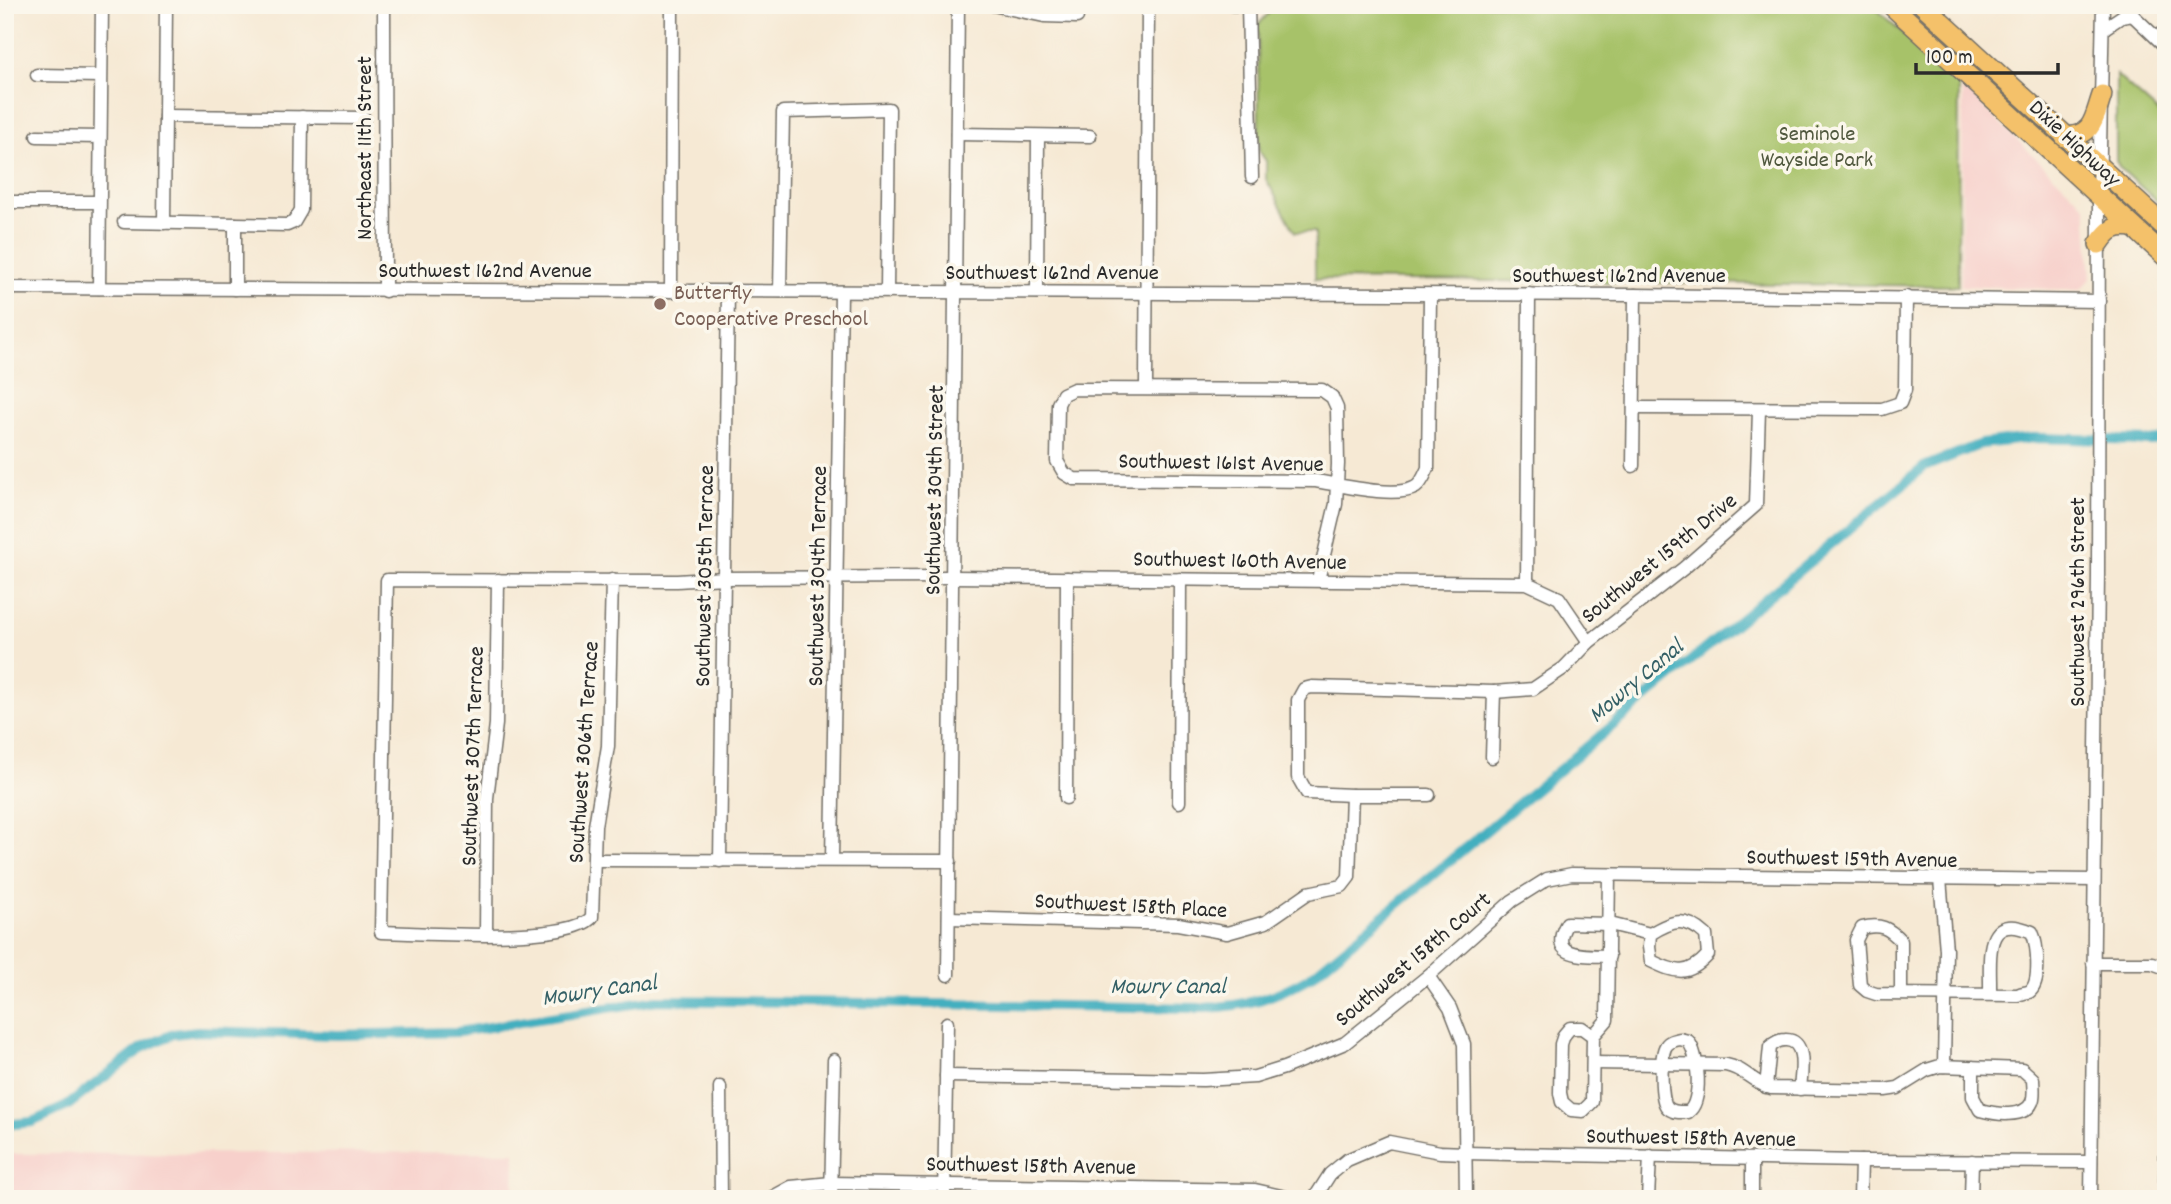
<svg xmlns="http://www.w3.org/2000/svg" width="2171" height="1204" font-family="Dekko,sans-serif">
	<rect width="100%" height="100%" fill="#fbf7ec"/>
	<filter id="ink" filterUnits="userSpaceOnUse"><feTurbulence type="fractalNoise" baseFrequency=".0143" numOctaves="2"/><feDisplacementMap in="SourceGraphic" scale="14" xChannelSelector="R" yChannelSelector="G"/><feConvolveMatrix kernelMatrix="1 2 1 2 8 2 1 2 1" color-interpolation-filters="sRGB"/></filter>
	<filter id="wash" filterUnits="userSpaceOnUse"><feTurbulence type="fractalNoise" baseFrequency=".00686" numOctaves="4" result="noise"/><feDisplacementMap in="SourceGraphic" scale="28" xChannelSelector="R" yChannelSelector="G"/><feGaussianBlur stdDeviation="1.57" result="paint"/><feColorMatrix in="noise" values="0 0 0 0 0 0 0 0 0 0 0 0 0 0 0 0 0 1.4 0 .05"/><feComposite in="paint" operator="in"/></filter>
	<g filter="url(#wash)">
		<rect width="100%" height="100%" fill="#f6e9d4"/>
		<g fill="#f7d0cb">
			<path d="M 1963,87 L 2086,207 L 2091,279 L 2080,290 L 1961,286 Z"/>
			<path d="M 515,1152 L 514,1199 L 5,1199 L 5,1154 Z"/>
		</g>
		<g fill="#a7c269" stroke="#69764a" stroke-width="2">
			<path d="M 1276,5 L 1872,5 L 1959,84 L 1958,286 L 1315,279 L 1315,232 L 1295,232 L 1266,179 L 1266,161 L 1259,151 L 1258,25 Z"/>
			<path d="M 2116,75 L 2166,119 L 2166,200 L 2160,204 L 2120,168 L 2116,161 Z"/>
		</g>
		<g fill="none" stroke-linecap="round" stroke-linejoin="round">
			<path stroke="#42afbf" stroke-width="10" d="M 5,1125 L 32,1122 L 67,1106 L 142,1048 L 173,1034 L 198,1031 L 338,1035 L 458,1032 L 657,1000 L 1205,1008 C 1250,1005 1271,999 1310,977 L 1924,467 L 1981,444 L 2033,438 L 2150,441 L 2166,439"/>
		</g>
	</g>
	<g filter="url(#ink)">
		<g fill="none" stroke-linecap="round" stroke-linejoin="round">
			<g stroke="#726e66" stroke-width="15">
				<g id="minor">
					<path d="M 993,5 L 1044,16 L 1077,17"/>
					<path d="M 1232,5 L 1248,5 L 1252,177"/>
					<path d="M 2122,5 L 2166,47"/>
					<path d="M 2103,29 L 2121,17 L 2133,15"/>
					<path d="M 37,75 L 100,76"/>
					<path d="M 165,116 L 364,118"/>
					<path d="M 957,134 L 1090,136"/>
					<path d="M 37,136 L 99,137"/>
					<path d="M 5,202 L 99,202"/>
					<path d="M 124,222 L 287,225 L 294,222 L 301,210 L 302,117"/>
					<path d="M 164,223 L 166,5"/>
					<path d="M 235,224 L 235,289"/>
					<path d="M 5,288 L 1635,295 L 2099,301"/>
					<path d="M 99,288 L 102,5"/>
					<path d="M 385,291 L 384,10 L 386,5"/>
					<path d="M 671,291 L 672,5"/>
					<path d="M 780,291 L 783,112 L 889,109 L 887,291"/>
					<path d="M 1037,292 L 1038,136"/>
					<path d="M 1146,388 L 1148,5"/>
					<path d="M 1634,408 L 1882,409 L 1900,403 L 1905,390 L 1906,297"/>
					<path d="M 1633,466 L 1635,295"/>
					<path d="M 612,580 L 608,746 L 595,826 L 592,917 C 570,944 420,933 381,932 L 387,580 L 677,581 L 724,578 L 953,577 L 1527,583 L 1559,598 L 1589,642"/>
					<path d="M 1318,580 L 1336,504 L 1338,464 L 1337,408 L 1332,397 L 1322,390 L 1074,389 L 1063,394 L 1058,404 L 1057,461 L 1064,473 L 1074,479 L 1316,481 C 1340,485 1396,499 1416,487 C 1422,483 1425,474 1428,468 L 1430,295"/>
					<path d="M 1527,583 L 1529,294"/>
					<path d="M 1492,757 L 1494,692"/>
					<path d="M 1429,795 L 1352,795 L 1307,793 L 1298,777 L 1298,700 L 1304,689 L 1312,687 L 1494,692 L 1533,689 L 1564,668 L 1589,642 L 1684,568 L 1756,505 L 1759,410"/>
					<path d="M 1066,798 L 1067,578"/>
					<path d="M 1179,802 L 1180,579"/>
					<path d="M 595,860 L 950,861"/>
					<path d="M 832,860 L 841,292"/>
					<path d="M 720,861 L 728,291"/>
					<path d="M 1940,879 L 1946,950 L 1944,1066"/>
					<path d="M 949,918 L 1178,924 L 1227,933 L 1266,922 L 1308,893 L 1342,886 L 1349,877 L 1352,795"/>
					<path d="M 486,934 L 487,798 L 496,724 L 498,580"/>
					<path d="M 1609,956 C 1586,955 1546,959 1567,923 L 1610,924 L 1650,934 C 1673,920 1685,916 1706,935 L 1708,955 C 1688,977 1676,973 1651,961 L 1649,947 L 1650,934"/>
					<path d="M 2093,963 L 2152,963 L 2166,968"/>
					<path d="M 948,975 L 958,5"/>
					<path d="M 1428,976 L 1450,1008 L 1464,1044 L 1466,1199"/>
					<path d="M 1901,993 L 1901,941 C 1889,928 1880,923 1862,928 L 1856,940 L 1860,985 L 1867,991 L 1876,994 L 2018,995 C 2018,994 2028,992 2029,992 C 2042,983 2037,943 2032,932 C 1981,910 1991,962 1990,994"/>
					<path d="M 1593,1036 L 1582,1028 L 1570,1028 L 1564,1035 L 1561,1044 L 1560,1093 L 1562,1102 L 1571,1110 L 1583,1111 L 1592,1102 L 1593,1036 L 1607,1020 L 1609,875"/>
					<path d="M 1680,1039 L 1688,1041 C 1699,1054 1703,1102 1688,1112 C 1681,1112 1672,1113 1667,1107 C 1660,1100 1660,1055 1666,1046 C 1669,1041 1675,1040 1680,1039 Z"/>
					<path d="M 1594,1063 L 1726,1065 C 1744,1068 1753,1083 1771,1088 L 1885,1090 L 1898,1088 L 1927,1070 L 1940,1066 L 2022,1069 L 2033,1079 C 2033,1086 2035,1095 2032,1102 C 2025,1119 1994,1114 1980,1110 L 1973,1097 L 1973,1067"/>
					<path d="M 946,1076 L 1203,1080 L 1255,1077 L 1284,1068 L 1345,1043 L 1428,976 L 1512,901 L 1547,879 L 1572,874 L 2094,880"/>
					<path d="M 720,1087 L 721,1199"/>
					<path d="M 1766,1087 L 1770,1047 C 1774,1043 1778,1040 1785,1040 C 1808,1039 1801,1075 1800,1089"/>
					<path d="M 769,1199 L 791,1187 L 831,1183 L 1255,1190 L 1294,1199"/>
					<path d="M 831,1199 L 834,1060"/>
					<path d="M 944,1199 L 947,1023"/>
					<path d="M 1314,1199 L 1330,1174 L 1347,1160 L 1389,1142 L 1440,1152 L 1465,1153 L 1861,1161 L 2091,1162"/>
					<path d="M 1648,1199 L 1650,1156"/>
					<path d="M 1752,1199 L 1752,1159"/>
					<path d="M 1860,1199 L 1861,1161"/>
					<path d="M 1971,1199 L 1972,1161"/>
					<path d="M 2091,1199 L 2098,575 L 2099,196 L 2103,5"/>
					<path d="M 2165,1199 L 2166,1132"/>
				</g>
			</g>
			<g stroke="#726e66" stroke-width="22">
				<g id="highway">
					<path d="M 1891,5 L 2166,257"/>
					<path d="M 1923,5 L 2166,228"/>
					<path d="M 2065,137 C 2094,136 2094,118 2102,95"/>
					<path d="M 2099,244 C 2109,229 2115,225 2133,227"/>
				</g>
			</g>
			<use href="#minor" stroke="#fff" stroke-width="12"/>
			<use href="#highway" stroke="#f4c16a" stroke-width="19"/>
		</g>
	</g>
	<circle fill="#8d6e63" stroke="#fbf7ec" stroke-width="2.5" cx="660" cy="304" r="7"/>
	<g text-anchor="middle" stroke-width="7" stroke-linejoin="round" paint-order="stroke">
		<g font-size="23" fill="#50583e" stroke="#fbf7ec">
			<text x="1817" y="140">Seminole<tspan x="1817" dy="26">Wayside Park</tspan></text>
		</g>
		<g font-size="23" fill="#2b2b2b" stroke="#fbf7ec">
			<text transform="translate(2076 142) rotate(43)" y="8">Dixie Highway</text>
			<text transform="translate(363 148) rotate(-90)" y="8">Northeast 11th Street</text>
			<text x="485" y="277">Southwest 162nd Avenue</text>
			<text x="1052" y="279">Southwest 162nd Avenue</text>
			<text x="1619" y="282">Southwest 162nd Avenue</text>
			<text transform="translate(1221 461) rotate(1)" y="8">Southwest 161st Avenue</text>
			<text transform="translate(933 490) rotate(-89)" y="8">Southwest 304th Street</text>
			<text transform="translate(1658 557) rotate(-39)" y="8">Southwest 159th Drive</text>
			<text transform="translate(1240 559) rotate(1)" y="8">Southwest 160th Avenue</text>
			<text transform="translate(703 576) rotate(-89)" y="8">Southwest 305th Terrace</text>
			<text transform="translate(816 576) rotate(-89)" y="8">Southwest 304th Terrace</text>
			<text transform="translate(2076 602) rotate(-90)" y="8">Southwest 296th Street</text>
			<text transform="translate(582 752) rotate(-86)" y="8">Southwest 306th Terrace</text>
			<text transform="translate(471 756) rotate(-88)" y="8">Southwest 307th Terrace</text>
			<text transform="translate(1852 857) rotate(1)" y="8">Southwest 159th Avenue</text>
			<text transform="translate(1131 904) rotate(3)" y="8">Southwest 158th Place</text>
			<text transform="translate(1412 958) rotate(-40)" y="8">Southwest 158th Court</text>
			<text transform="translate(1691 1136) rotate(1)" y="8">Southwest 158th Avenue</text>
			<text transform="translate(1031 1164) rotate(1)" y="8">Southwest 158th Avenue</text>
		</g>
		<g font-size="23" fill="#785e54" stroke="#fbf7ec" text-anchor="start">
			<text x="674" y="299">Butterfly<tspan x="674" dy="26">Cooperative Preschool</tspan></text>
		</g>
		<g font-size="24" font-style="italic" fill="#346066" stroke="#fbf7ec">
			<text transform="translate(1635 680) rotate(-40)" y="8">Mowry Canal</text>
			<text x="1168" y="993">Mowry Canal</text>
			<text transform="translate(599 989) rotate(-8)" y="8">Mowry Canal</text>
		</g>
	</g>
	<rect width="2171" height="1204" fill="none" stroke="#fbf7ec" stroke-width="28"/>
	<path d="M1916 63v10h142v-10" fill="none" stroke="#2b2b2b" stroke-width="3.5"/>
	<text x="1926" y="63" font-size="21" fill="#2b2b2b" stroke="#fbf7ec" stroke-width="5" paint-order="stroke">100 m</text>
</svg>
